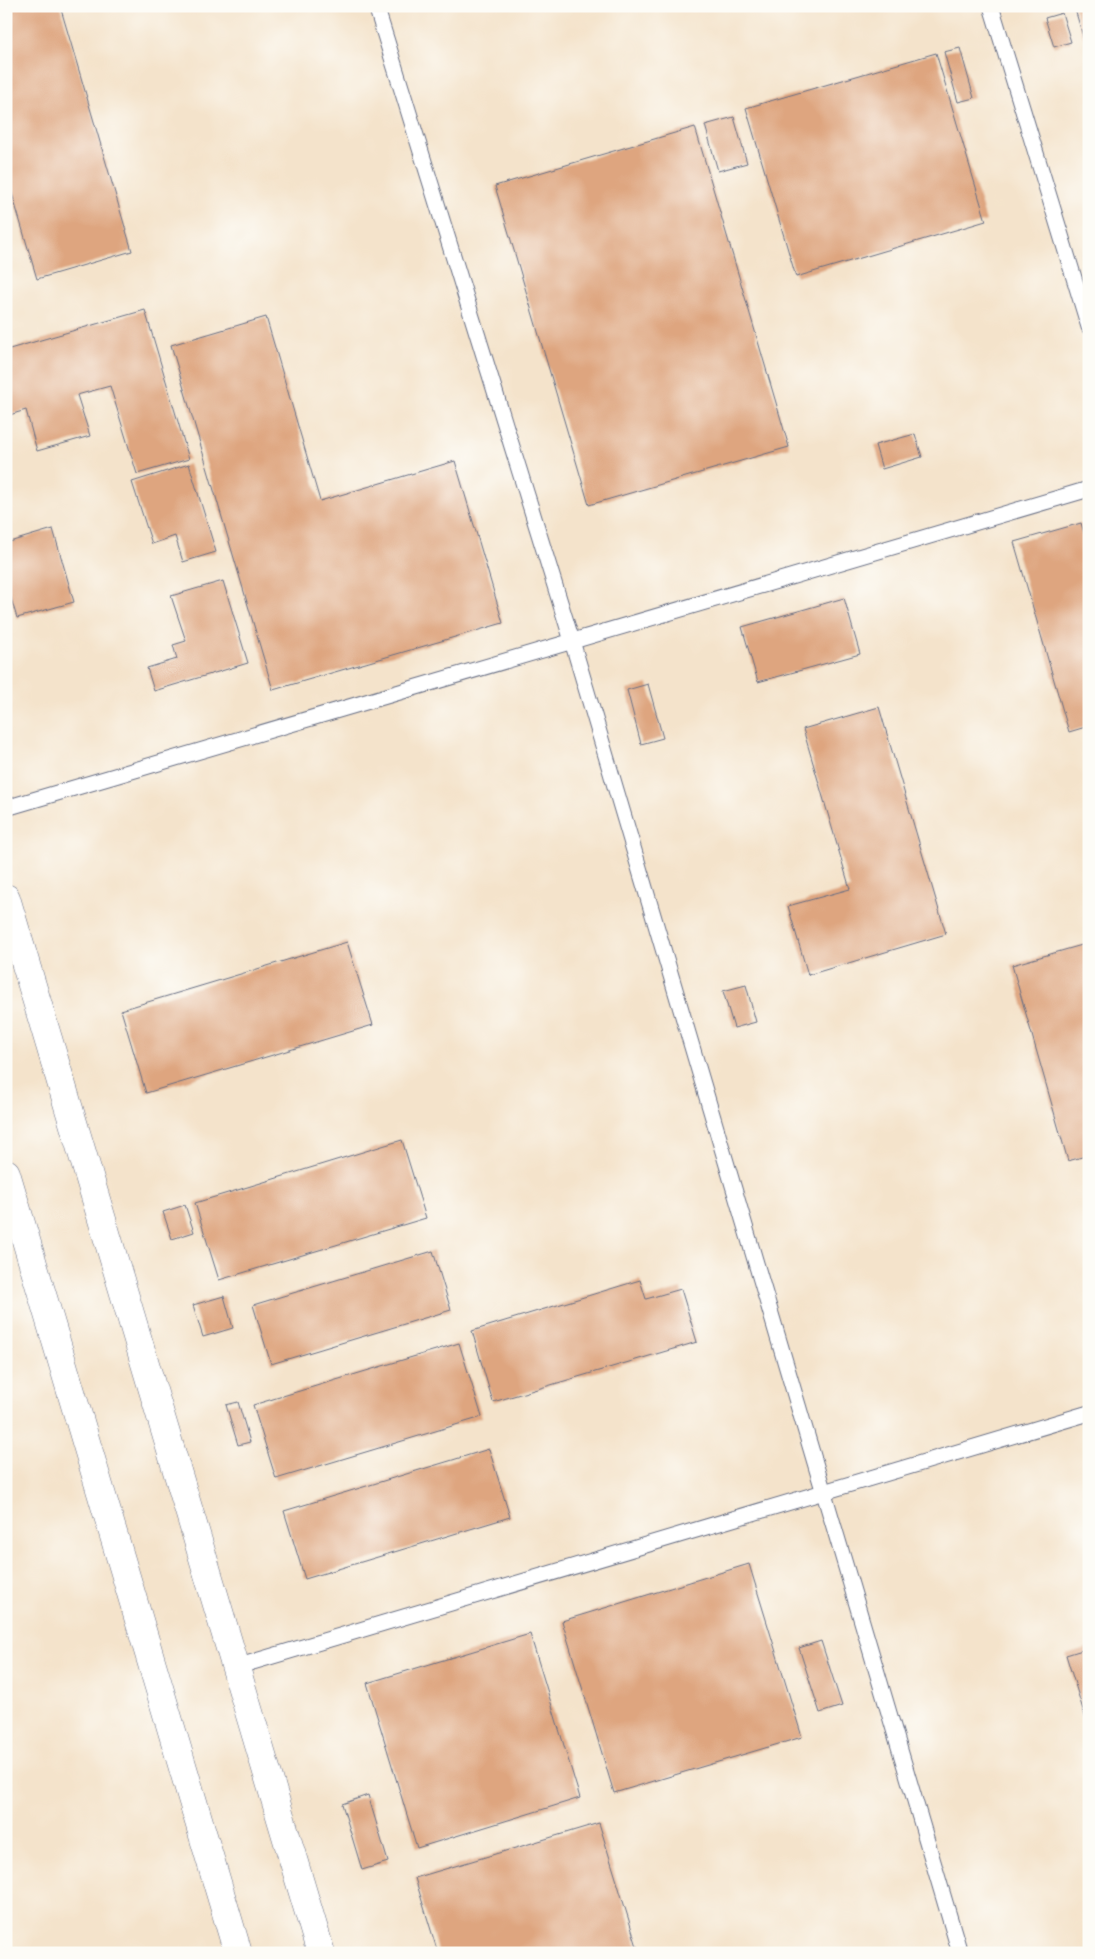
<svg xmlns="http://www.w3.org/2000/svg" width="1095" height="1959" font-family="'Libre Bodoni',serif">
	<rect width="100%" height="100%" fill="#fdfcf7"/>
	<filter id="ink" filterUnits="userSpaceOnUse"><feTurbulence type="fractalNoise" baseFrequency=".02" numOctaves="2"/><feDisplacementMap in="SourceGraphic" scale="10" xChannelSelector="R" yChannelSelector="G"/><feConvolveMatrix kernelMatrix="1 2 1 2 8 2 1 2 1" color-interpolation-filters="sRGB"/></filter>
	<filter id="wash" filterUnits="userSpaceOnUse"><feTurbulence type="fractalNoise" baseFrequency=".0096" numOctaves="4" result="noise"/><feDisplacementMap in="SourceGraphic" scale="20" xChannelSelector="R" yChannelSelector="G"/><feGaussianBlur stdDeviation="1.12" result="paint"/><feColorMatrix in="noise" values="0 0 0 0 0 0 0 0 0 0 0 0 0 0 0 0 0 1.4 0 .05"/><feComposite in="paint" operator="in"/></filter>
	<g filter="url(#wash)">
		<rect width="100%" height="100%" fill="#f4e3cb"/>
		<g id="blocks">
			<g fill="#dea57f">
				<path d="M 6,6 L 60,6 L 132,251 L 37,279 L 6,173 Z"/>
				<path d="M 1074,6 L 1089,6 L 1089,53 L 1088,53 Z"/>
				<path d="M 1062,13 L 1071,42 L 1054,47 L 1045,18 Z"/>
				<path d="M 960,48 L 974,98 L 958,102 L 944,52 Z"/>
				<path d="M 936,53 L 986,221 L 796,277 L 746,108 Z"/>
				<path d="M 734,117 L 747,163 L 718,171 L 705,125 Z"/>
				<path d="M 695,127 L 789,447 L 589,505 L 495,186 Z"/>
				<path d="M 145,310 L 189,459 L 137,474 L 110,386 L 77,395 L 90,436 L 37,451 L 26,410 L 6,416 L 6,350 Z"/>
				<path d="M 266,317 L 320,501 L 455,461 L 503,623 L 273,690 L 171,345 Z"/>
				<path d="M 915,434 L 922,457 L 882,469 L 875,445 Z"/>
				<path d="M 189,464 L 216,552 L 183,562 L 175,536 L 152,544 L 132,482 Z"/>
				<path d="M 1081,523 L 1089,549 L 1089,726 L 1069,732 L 1014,542 Z"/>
				<path d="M 53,529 L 74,602 L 17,618 L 6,582 L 6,543 Z"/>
				<path d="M 223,581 L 248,663 L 154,691 L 147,668 L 177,659 L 173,645 L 186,641 L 171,596 Z"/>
				<path d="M 844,598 L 860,654 L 758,682 L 742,627 Z"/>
				<path d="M 648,684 L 663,738 L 641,744 L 627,690 Z"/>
				<path d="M 879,707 L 946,934 L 808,975 L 788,906 L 850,889 L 803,729 Z"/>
				<path d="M 347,942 L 373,1025 L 146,1093 L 121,1010 Z"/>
				<path d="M 1089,943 L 1089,1155 L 1068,1161 L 1012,965 Z"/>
				<path d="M 746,985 L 756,1022 L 734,1028 L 723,991 Z"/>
				<path d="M 402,1140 L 426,1218 L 219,1280 L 195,1203 Z"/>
				<path d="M 185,1205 L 194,1232 L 172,1239 L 163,1212 Z"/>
				<path d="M 433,1251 L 451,1310 L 271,1364 L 253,1305 Z"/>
				<path d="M 640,1280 L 646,1299 L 681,1289 L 697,1342 L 493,1402 L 472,1331 Z"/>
				<path d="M 224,1296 L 233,1328 L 203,1337 L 193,1305 Z"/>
				<path d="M 459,1343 L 482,1417 L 276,1479 L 253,1405 Z"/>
				<path d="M 238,1402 L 250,1442 L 238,1445 L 226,1405 Z"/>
				<path d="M 489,1449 L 510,1517 L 305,1579 L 284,1511 Z"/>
				<path d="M 749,1564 L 802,1737 L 614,1793 L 562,1621 Z"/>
				<path d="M 530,1634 L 580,1798 L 417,1848 L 367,1683 Z"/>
				<path d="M 821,1641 L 842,1706 L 820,1713 L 799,1648 Z"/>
				<path d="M 1089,1648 L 1089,1726 L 1088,1726 L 1066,1655 Z"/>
				<path d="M 368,1795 L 388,1862 L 362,1870 L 342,1804 Z"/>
				<path d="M 599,1823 L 639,1953 L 438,1953 L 415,1878 Z"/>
			</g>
		</g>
	</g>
	<g filter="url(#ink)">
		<use href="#blocks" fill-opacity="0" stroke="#676e84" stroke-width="1"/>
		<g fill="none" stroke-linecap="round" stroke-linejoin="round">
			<g stroke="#676e84" stroke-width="17">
				<g id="service">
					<path d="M 376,6 L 572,641 L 960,1953"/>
					<path d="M 991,6 L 1089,327"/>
					<path d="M 6,808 L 1089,489"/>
					<path d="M 236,1667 L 1089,1413"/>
				</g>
			</g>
			<g stroke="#676e84" stroke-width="29">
				<g id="tertiary">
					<path d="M 6,898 L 321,1953"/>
					<path d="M 6,1173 L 238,1953"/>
				</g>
			</g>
			<use href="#service" stroke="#fff" stroke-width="15"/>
			<use href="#tertiary" stroke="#fff" stroke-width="28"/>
		</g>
	</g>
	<rect width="1095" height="1959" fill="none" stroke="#fdfcf7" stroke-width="25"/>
</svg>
